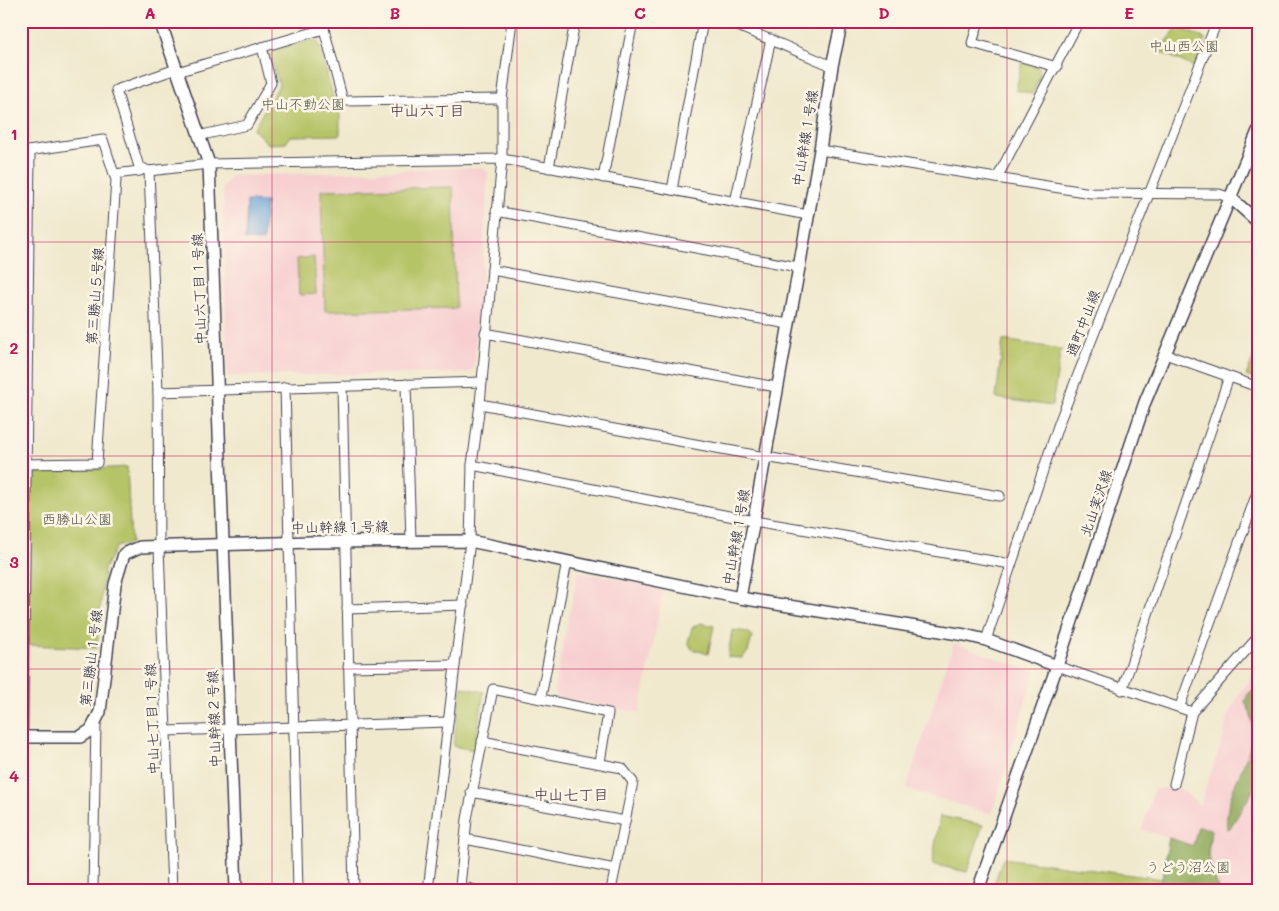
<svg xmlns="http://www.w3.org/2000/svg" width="1279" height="911" font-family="Mali,'Klee One',sans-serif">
	<rect width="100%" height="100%" fill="#fcf5e5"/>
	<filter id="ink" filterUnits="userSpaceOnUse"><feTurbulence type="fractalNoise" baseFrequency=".02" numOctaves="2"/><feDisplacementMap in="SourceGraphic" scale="10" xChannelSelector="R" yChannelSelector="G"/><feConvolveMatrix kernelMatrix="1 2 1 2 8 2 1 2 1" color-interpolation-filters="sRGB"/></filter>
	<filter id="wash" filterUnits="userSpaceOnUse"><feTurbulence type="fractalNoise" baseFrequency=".0096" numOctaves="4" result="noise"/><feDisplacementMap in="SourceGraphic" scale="20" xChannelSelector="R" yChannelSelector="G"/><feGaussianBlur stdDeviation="1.12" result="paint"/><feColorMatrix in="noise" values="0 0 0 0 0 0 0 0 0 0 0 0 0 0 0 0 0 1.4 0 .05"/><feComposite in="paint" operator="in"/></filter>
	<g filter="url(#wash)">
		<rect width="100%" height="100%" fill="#f0e9ce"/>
		<g fill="#f7cfd1">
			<path d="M 480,167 L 488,172 L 482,276 L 474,368 L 468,373 L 227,376 L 223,187 L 231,176 Z"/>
			<path d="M 578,572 L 664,585 L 640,713 L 558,697 L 554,690 Z"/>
			<path d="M 954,643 L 1035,672 L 991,814 L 906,789 Z"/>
			<path d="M 1258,669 L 1258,890 L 1218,890 L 1208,853 L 1194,846 L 1142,830 L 1154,789 L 1178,787 L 1200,805 L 1224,735 L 1226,719 L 1239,694 Z"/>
		</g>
		<g fill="#b6c467" stroke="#6c7351">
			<path d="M 1178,27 L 1206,39 L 1194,67 L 1154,49 L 1168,40 Z"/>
			<path d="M 311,40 L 318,41 L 337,111 L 340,114 L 340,135 L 291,136 L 286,143 L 268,144 L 253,129 L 279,85 L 270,55 L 275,50 Z"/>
			<path d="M 1022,62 L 1039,67 L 1040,76 L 1032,94 L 1016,90 Z"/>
			<path d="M 453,187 L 456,308 L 325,311 L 321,190 Z"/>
			<path d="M 314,257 L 316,294 L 299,295 L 297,259 Z"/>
			<path d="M 1003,340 L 1061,349 L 1052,406 L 996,398 Z"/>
			<path d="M 1258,346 L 1258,380 L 1246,376 Z"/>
			<path d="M 127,467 L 131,543 L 116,547 L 104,569 L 97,648 L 27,645 L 29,475 L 31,473 Z"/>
			<path d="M 700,623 L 714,626 L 708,654 L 692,649 L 688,642 L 692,628 Z"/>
			<path d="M 732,630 L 748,632 L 752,637 L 748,652 L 742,658 L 728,657 Z"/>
			<path d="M 462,687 L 484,692 L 474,750 L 453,746 Z"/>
			<path d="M 940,816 L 983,825 L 967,872 L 932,864 Z"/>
			<path d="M 1198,827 L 1211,829 L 1208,853 L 1218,890 L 992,890 L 1003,858 L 1162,879 L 1169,838 L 1193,846 Z"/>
		</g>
		<g fill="#90aa5c" stroke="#59664c">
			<path d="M 1258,684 L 1258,783 L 1230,828 L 1227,829 C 1221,785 1271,744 1245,702 L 1248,694 Z"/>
			<path d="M 1198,827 L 1211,829 L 1208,853 L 1218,890 L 1160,890 L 1169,838 L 1193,846 Z"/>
		</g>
		<path fill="#6ba1d8" stroke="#46628a" d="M 247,201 L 266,202 L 263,241 L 245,240 Z"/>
	</g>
	<g filter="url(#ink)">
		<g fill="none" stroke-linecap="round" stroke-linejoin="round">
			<g stroke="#414051" stroke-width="11">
				<g id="minor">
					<path d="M 322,21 L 343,101 L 502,99"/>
					<path d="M 726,21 L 832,66"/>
					<path d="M 979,21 L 972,43 L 1057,67"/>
					<path d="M 176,69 L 116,90 L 139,167 L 149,171 L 209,164 L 502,159 L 808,215"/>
					<path d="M 177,72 L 324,29"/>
					<path d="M 198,136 L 247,125 L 271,83 L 262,47"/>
					<path d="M 820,150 L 1091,193 L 1219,194 L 1231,198"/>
					<path d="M 21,152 L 103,140 L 116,180 L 97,463 L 21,464"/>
					<path d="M 549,168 L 575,21"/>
					<path d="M 149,171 L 158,392 L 159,548 L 172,890"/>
					<path d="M 114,174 L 140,171 L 143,168"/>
					<path d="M 603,178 L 633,21"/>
					<path d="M 997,178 L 1079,21"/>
					<path d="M 672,190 L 703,21"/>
					<path d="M 735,202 L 771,39"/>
					<path d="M 496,211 L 798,267"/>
					<path d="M 492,270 L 788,324"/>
					<path d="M 485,333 L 776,387"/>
					<path d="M 1165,354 L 1258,387"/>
					<path d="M 406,384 L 411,540"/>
					<path d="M 342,386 L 354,890"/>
					<path d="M 285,387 L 298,890"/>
					<path d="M 158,392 L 482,382"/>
					<path d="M 480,404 L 765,457 L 1000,496"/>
					<path d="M 472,465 L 754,521 L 1011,564"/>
					<path d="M 347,609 L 463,605"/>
					<path d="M 986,640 L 1059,423 L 1217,21"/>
					<path d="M 1057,666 L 1192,712 L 1174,784"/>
					<path d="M 348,667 L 455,665"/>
					<path d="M 1122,690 L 1229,377"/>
					<path d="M 541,697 L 567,562"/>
					<path d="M 1180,706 L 1258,490"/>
					<path d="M 1192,712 L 1258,637"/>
					<path d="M 166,731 L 448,722"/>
					<path d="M 482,741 L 622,768 L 633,782 L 611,890"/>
					<path d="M 471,792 L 625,821"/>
					<path d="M 465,839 L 615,869"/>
					<path d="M 21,890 L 30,151"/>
					<path d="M 93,890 L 96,723"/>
					<path d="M 428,890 L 470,541 L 472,465 L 480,404 L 502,159 L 502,99 L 512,21"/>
					<path d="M 476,890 L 460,886 L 467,819 L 493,689 L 608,713 L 600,762"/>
				</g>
			</g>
			<g stroke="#414051" stroke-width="14">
				<g id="tertiary">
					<path d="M 160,21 L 209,164 L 236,890"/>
					<path d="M 1231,198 L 1258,222"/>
					<path d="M 740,598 L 965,635 L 986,640 L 1057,666"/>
					<path d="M 21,737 L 80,737 L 91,730 L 100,712 L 115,584 L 124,554 L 140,547 L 312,542 L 470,541 L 740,598 L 820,150 L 832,66 L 842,21"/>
					<path d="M 978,890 L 1057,666 L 1145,402 L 1258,131"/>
				</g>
			</g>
			<use href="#minor" stroke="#fff" stroke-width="9"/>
			<use href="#tertiary" stroke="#fff" stroke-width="11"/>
		</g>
	</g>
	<path fill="none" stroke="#c2185b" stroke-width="1" stroke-opacity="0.55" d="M 272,21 L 272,890M 517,21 L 517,890M 762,21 L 762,890M 1007,21 L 1007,890M 21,242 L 1258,242M 21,456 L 1258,456M 21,669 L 1258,669"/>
	<g text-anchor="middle" stroke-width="5" stroke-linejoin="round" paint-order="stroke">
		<g font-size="14" fill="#4e5348" stroke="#fcf5e5">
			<text x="1184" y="51">中山西公園</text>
			<text x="303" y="109">中山不動公園</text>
			<text x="77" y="524">西勝山公園</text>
			<text x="1188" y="872">うどう沼公園</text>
		</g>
		<g font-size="14" fill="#22223b" stroke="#fcf5e5">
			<text transform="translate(805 138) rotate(-81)" y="5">中山幹線１号線</text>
			<text transform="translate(199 289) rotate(-92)" y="5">中山六丁目１号線</text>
			<text transform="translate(95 296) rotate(-86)" y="5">第三勝山５号線</text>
			<text transform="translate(1083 323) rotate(-69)" y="5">通町中山線</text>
			<text transform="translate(1096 503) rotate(-71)" y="5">北山実沢線</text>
			<text transform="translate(340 527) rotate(-1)" y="5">中山幹線１号線</text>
			<text transform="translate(736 537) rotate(-80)" y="5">中山幹線１号線</text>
			<text transform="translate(91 658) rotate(-83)" y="5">第三勝山１号線</text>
			<text transform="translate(152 719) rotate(-92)" y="5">中山七丁目１号線</text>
			<text transform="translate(214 719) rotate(-92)" y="5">中山幹線２号線</text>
		</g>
		<g font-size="15" font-weight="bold" fill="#624e5c" stroke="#fcf5e5">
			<text x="427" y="116">中山六丁目</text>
			<text x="571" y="800">中山七丁目</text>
		</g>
	</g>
	<rect width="1279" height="911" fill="none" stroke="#fcf5e5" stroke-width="55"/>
	<rect x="28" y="28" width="1224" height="856" fill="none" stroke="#c2185b" stroke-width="2"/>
	<g font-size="16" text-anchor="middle" font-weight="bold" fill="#c2185b">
		<text x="150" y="19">A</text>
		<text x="395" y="19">B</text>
		<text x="640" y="19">C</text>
		<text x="884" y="19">D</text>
		<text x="1129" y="19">E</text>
		<text x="14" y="140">1</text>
		<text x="14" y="354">2</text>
		<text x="14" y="568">3</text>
		<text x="14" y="782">4</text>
	</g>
</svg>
